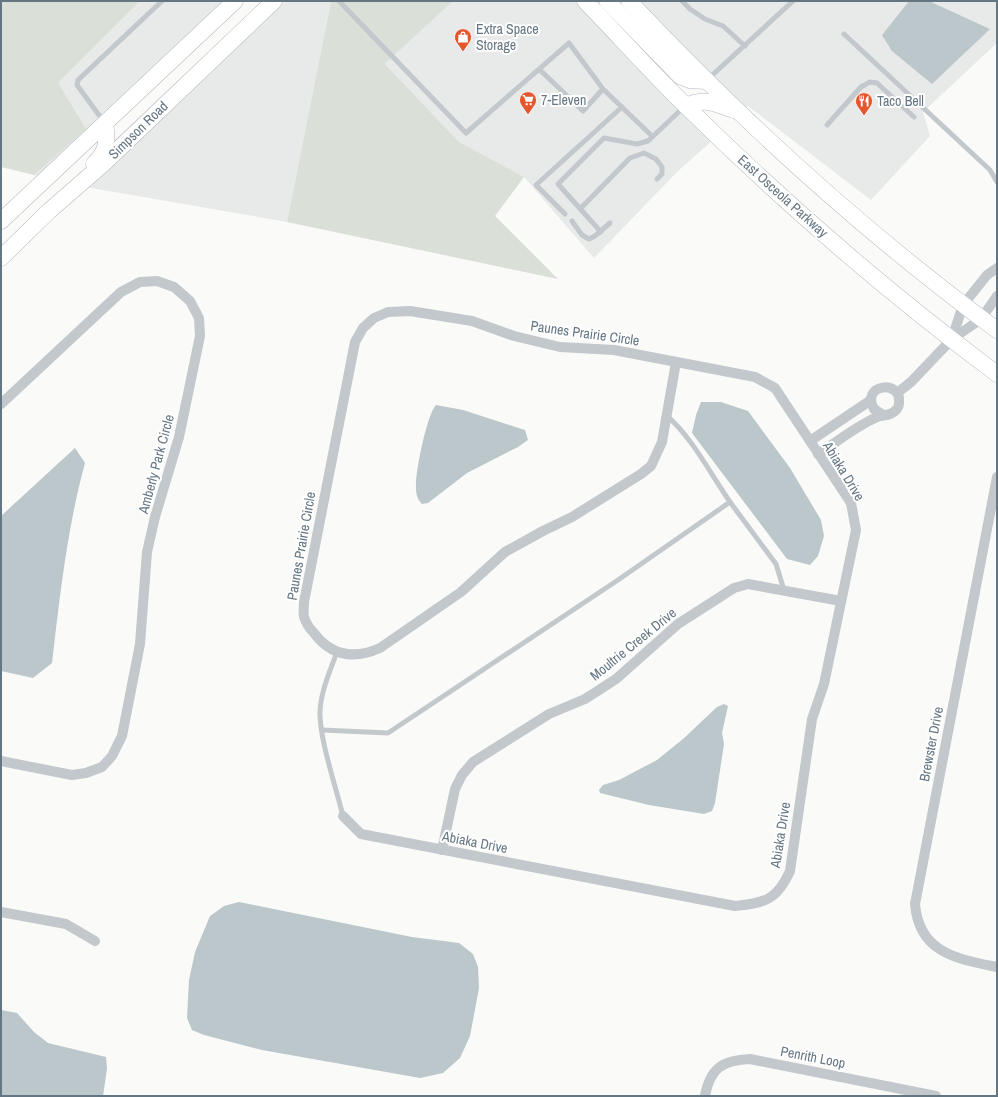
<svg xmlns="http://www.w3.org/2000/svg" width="998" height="1097" font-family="'Archivo Narrow',sans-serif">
	<rect width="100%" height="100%" fill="#fafaf8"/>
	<g fill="#e8e9e9">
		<path d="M 140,1 L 245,1 L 53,181 L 33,175 L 58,83 Z"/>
		<path d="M 262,1 L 331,1 L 287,222 L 68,184 Z"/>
		<path d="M 453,1 L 577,1 L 681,109 L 682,114 L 684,113 L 713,140 L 678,171 L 594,258 L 524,177 L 460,143 L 385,64 Z"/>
		<path d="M 638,1 L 909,1 L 882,35 L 990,29 L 929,1 L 997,1 L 997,43 L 923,112 L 930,136 L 871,200 L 748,106 L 745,108 L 709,74 Z"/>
	</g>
	<g fill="#dadfd7">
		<path d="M 1,1 L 140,1 L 58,83 L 86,129 L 34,175 L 1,167 Z"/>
		<path d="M 331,1 L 453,1 L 385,64 L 459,142 L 524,177 L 495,216 L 558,279 L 287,222 Z"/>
	</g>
	<g fill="#bbc7cb">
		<path d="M 909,1 L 929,1 L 990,29 L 932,84 L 892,51 L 882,35 Z"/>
		<path d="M 701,402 L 721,402 L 748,411 L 790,468 L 821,520 L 824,536 L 818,556 L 810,565 L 787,559 L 692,433 L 696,415 Z"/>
		<path d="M 436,405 L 463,410 L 525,430 L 528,440 L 518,447 L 467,473 L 428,503 L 422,504 C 417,499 416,494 416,487 C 415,473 427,414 436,405 Z"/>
		<path d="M 75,448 L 85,463 C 67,529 60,595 52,663 L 33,678 L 1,671 L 1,516 Z"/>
		<path d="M 724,704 L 728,706 L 722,733 L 724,744 L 715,803 L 712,811 L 704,814 L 649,805 L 600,793 L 599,790 L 603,785 L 619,780 L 657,760 L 683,739 L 717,707 Z"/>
		<path d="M 239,902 L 412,937 L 459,943 L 473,954 L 478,967 L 479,988 L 470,1036 L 460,1058 L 443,1073 L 420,1078 L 262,1050 L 204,1035 L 192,1030 L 187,1018 L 189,980 L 195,952 L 210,916 L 224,906 Z"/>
		<path d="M 1,1010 L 17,1013 L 34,1032 L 48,1043 L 106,1057 L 107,1069 L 103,1096 L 1,1096 Z"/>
	</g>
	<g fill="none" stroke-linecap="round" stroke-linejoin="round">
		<g stroke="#b5babe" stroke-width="17">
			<g id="primary">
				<path d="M 585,1 C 619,36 651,72 686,106 C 783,202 887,292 997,374"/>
				<path d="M 607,1 L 680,76 L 690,80 L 706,81"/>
				<path d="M 629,1 C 742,121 864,232 997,330"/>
				<path d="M 686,106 C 705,97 715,104 734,110"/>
				<path d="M 94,164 C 107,152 108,140 105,124"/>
				<path d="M 1,221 L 235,1"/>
				<path d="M 1,258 L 49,211 L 103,164 L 274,1"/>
			</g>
		</g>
		<g stroke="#c3c8cc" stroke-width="5">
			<path d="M 339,1 L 466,133 L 569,43 L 603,89 L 652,136"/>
			<path d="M 682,1 L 690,9 L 705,19 L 723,26 L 745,46"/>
			<path d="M 844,34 L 990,170 L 997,182"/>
			<path d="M 540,70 L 583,111 L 603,89"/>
			<path d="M 708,79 L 793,1"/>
			<path d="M 104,122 L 77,85 L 78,80 L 162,1"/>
			<path d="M 827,125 L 861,87 L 870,82 L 877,83 L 914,117"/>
			<path d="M 580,209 L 630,158 L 644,153 L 656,159 L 662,167 L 662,174 L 657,179"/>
			<path d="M 565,214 L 536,185 L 622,107"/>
			<path d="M 572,221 L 582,235 L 589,239 L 595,236 L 610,223"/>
			<path d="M 601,232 L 558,184 L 604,138 L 637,144 L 648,141 L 685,106"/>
			<path d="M 730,502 L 776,564 L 784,590"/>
			<path d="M 337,652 C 330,671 321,691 320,711 C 319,738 336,787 343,816"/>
			<path d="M 322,730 L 388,733 L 618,580 L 730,502 C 712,476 691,436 667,416"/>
		</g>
		<g stroke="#c3c8cc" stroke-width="10">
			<path d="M 952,339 L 963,305 L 987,275 L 997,268"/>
			<path d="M 897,393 L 911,382 L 952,339 L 981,319 L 997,296"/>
			<path d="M 1,404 L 121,292 L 140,282 L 157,281 L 174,287 L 190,301 L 199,318 L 200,336 L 179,437 L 155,517 L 147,552 L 140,644 L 122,736 L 112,756 L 102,767 L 86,773 L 72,775 L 1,761"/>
			<path d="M 810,441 L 871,400"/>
			<path d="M 818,454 C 837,442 855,427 875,418 C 880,415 885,416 890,414 C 895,412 899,408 899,403 C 902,379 860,384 874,409 L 883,415"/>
			<path d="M 997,477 L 915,904 C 919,953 957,959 997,967"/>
			<path d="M 343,816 L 361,834 L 735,906 C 765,903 777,900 790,871 L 812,719 L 824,684 L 856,530 L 851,503 L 775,388 L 755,377 L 614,350 L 560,347 L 514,336 L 472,321 L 410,311 L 388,312 L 374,318 L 363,328 L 355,342 L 304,602 C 304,607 303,613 304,617 C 306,623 310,629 314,633 C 332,657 355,659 380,648 L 461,592 L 505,552 L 543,531 L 572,517 L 641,474 L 651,466 L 662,442 L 676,362"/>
			<path d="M 442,850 L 455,789 L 462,775 L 473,762 L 549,714 L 585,699 L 616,679 L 678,624 L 734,588 L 748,584 L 841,601"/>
			<path d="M 1,912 L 66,924 L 95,941"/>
			<path d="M 705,1096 C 710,1068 723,1060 750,1059 L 936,1096"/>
		</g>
		<use href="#primary" stroke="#fff" stroke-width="16"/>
	</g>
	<defs>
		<g id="shop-pin" transform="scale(0.9)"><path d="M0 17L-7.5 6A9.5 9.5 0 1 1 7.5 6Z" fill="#e4572e" stroke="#fff"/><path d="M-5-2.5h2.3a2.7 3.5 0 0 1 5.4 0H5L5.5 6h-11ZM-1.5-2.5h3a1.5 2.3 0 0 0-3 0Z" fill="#fff"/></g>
		<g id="supermarket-pin" transform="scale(0.9)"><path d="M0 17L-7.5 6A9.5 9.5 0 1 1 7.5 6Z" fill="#e4572e" stroke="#fff"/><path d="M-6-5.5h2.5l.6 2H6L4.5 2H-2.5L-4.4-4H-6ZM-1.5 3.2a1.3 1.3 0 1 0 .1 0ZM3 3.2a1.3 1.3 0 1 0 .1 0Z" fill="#fff"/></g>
		<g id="restaurant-pin" transform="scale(0.9)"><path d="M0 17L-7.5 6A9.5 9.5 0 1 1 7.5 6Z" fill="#e4572e" stroke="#fff"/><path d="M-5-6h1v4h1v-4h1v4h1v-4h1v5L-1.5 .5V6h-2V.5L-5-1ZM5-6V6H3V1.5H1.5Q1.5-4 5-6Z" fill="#fff"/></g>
	</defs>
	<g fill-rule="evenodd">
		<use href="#shop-pin" x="463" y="37"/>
		<use href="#supermarket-pin" x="528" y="100"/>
		<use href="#restaurant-pin" x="864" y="101"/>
	</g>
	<g text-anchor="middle" stroke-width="4" stroke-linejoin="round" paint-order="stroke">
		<g font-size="14" fill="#657683" stroke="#fff" text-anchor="start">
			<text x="476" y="34">Extra Space<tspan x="476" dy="16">Storage</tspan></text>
			<text x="541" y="105">7-Eleven</text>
			<text x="877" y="106">Taco Bell</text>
		</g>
		<g font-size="14" fill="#657683" stroke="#fff">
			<text transform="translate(138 130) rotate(-44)" y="5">Simpson Road</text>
			<text transform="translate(783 196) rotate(42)" y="5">East Osceola Parkway</text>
			<text transform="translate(585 333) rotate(8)" y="5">Paunes Prairie Circle</text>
			<text transform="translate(156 464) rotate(-75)" y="5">Amberly Park Circle</text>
			<text transform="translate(844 471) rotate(59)" y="5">Abiaka Drive</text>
			<text transform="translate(301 546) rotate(-80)" y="5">Paunes Prairie Circle</text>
			<text transform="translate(633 644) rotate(-39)" y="5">Moultrie Creek Drive</text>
			<text transform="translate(931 744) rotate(-79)" y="5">Brewster Drive</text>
			<text transform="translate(780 835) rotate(-81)" y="5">Abiaka Drive</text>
			<text transform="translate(475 842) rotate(11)" y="5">Abiaka Drive</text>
			<text transform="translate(813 1057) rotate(11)" y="5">Penrith Loop</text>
		</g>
	</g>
	<rect width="998" height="1097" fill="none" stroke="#657683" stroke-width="4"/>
</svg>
